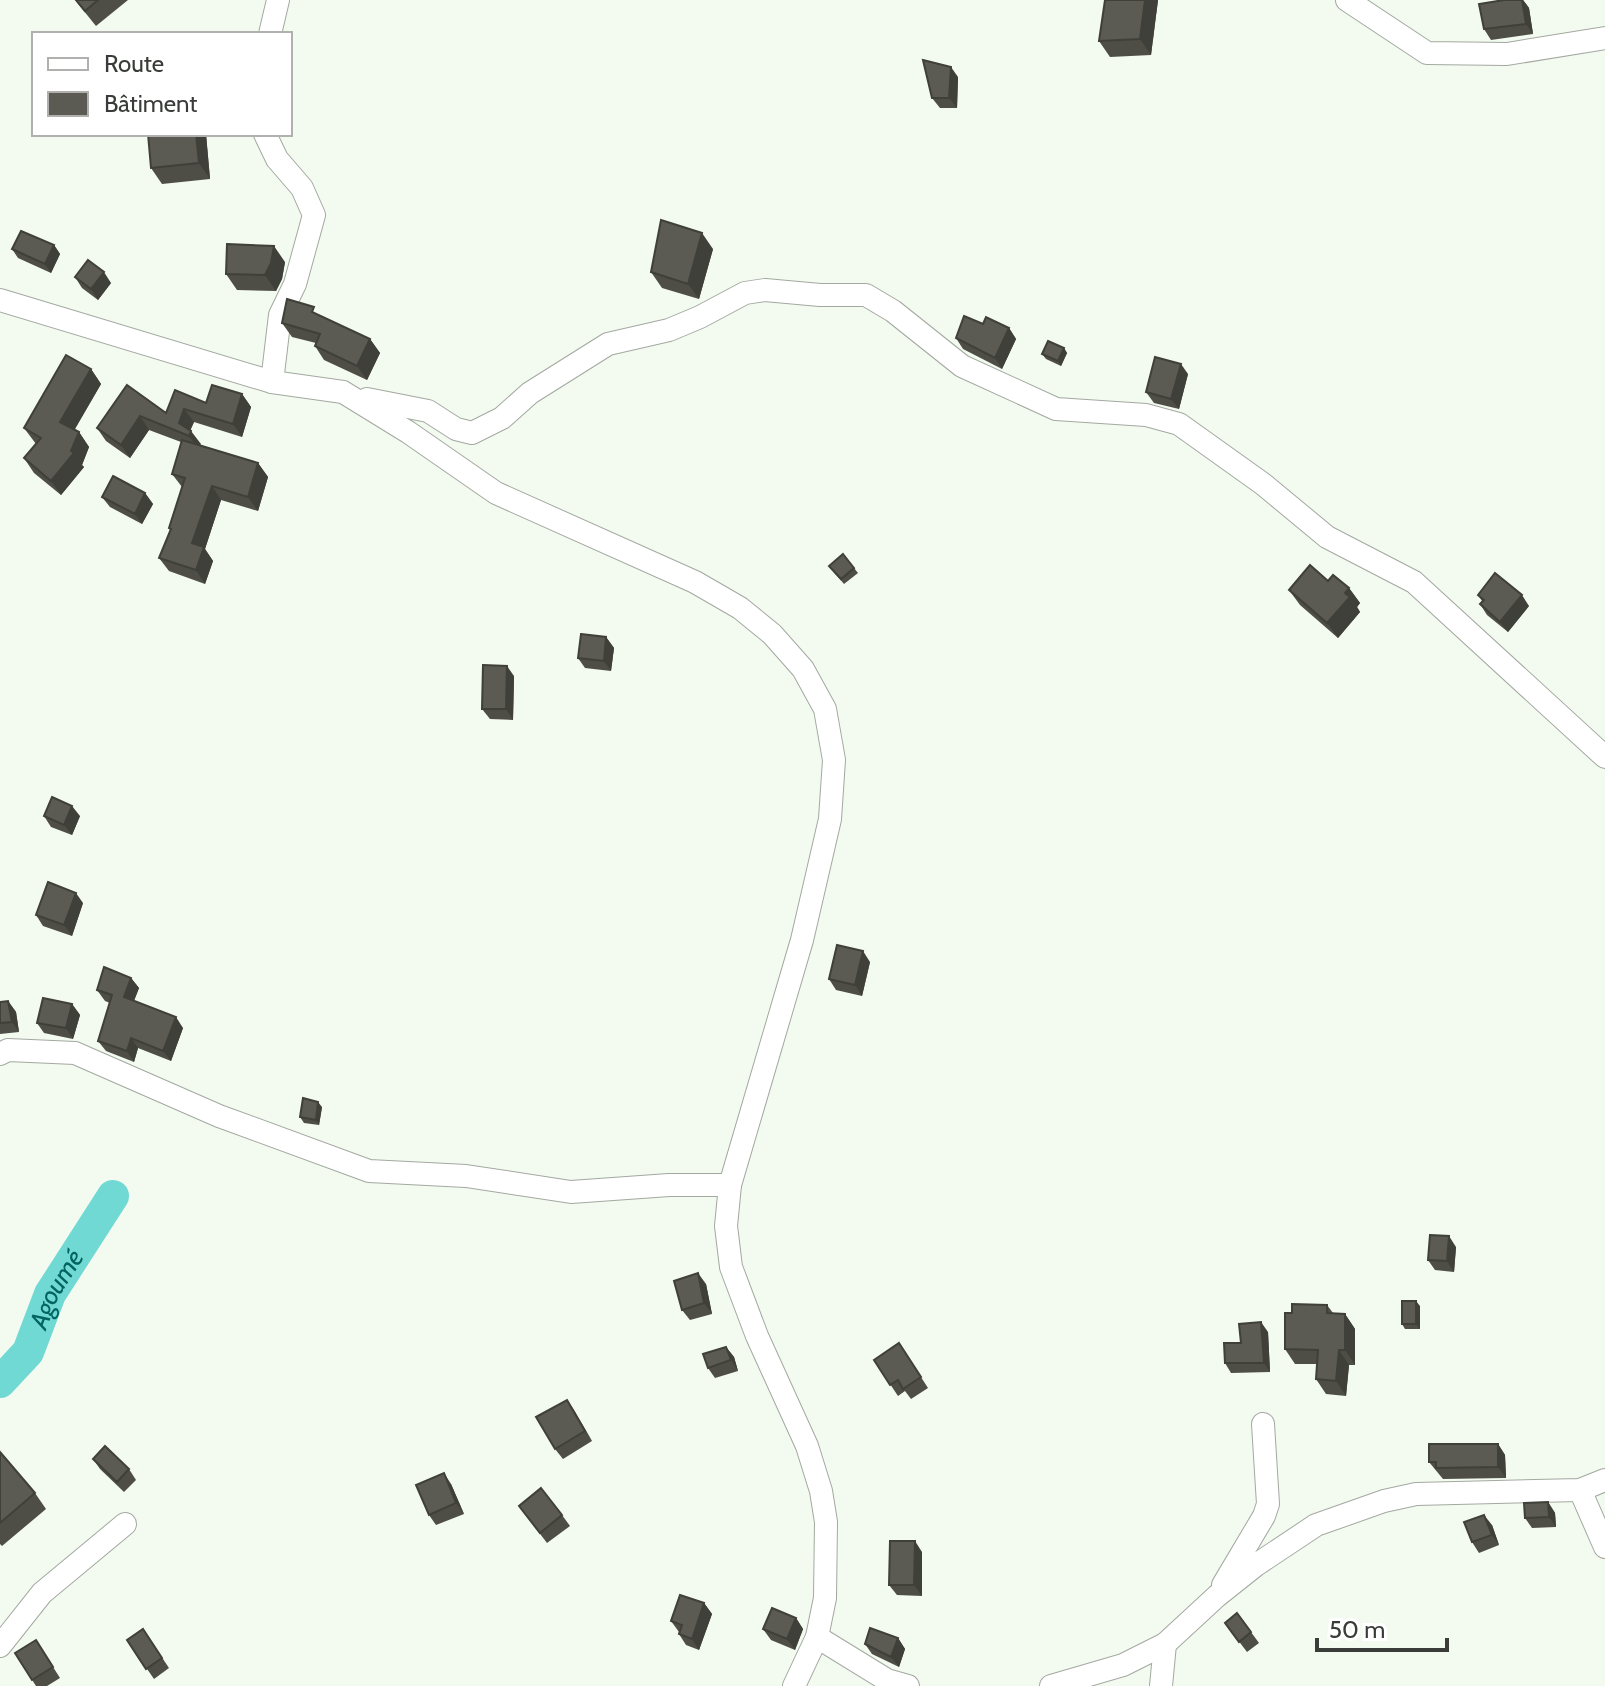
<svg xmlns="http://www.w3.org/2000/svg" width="1605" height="1686" font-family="Cabin,sans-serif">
	<rect width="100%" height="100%" fill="#f3faf0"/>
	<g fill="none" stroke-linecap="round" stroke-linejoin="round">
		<path stroke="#70d9d3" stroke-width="32" id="s1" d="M 0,1382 L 28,1352 L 50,1294 L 113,1196"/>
		<g stroke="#a3a9a1" stroke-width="24">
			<g id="minor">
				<path d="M 1347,0 L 1427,53 L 1507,54 L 1605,38"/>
				<path d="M 270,34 L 278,0"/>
				<path d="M 265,134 L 277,159 L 302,188 L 314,215 L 295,284 L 280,315 L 272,382"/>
				<path d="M 0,300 L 272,382 L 343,392 L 408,432 L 496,493 L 695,582 L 740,608 L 772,634 L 803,669 L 825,709 L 834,760 L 830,819 L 802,940 L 730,1185 L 726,1226 L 731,1267 L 757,1336 L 807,1446 L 821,1491 L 826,1522 L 825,1598 L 817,1637 L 794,1686"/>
				<path d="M 367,399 L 428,411 L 456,429 L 472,433 L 502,418 L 530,393 L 608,344 L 669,330 L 700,317 L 745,293 L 765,290 L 820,295 L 866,295 L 893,311 L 962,366 L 1056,409 L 1146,415 L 1179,424 L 1263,484 L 1327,537 L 1414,582 L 1605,757"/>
				<path d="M 0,1054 L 8,1050 L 75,1053 L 219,1116 L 369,1171 L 466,1176 L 571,1192 L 669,1185 L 730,1185"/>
				<path d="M 1580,1490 L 1605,1547"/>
				<path d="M 1223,1585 L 1264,1516 L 1268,1504 L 1263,1424"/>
				<path d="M 817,1637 L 887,1680 L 908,1686"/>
				<path d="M 0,1646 L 42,1593 L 125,1524"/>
				<path d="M 1051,1686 L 1123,1665 L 1165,1644 L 1217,1596 L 1256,1565 L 1316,1525 L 1384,1501 L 1416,1494 L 1580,1490 L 1605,1480"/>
				<path d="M 1161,1686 L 1165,1644"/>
			</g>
		</g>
		<use href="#minor" stroke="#fff" stroke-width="22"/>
	</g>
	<g fill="#4e4e47">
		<path d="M 75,0 L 128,0 L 96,26 Z"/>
		<path d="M 1158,0 L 1151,55 L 1110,57 L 1099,41 Z"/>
		<path d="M 1504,0 L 1523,0 L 1529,8 L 1533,34 L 1491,40 L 1484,29 Z"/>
		<path d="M 958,77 L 957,108 L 940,108 L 932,98 Z"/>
		<path d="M 206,134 L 210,179 L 162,184 L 151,168 Z"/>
		<path d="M 54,245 L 60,254 L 51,273 L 18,258 L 12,249 Z"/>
		<path d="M 713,249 L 699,299 L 662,288 L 651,272 Z"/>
		<path d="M 285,262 L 282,279 L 276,291 L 237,290 L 226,274 Z"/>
		<path d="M 75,277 L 111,283 L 98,300 L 82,288 Z"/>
		<path d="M 321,316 L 370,339 L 380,353 L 367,380 L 324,360 L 315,346 L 316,343 L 292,337 L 282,323 Z"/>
		<path d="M 983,324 L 1009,328 L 1016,339 L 1002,369 L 963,349 L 956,338 Z"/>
		<path d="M 1064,348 L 1067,353 L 1061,366 L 1046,359 L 1042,354 Z"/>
		<path d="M 91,369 L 101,384 L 74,430 L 79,432 L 89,447 L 82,465 L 84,467 L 61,495 L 34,473 L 24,458 L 36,444 L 24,428 Z"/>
		<path d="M 1188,374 L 1179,409 L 1154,403 L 1146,392 Z"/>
		<path d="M 127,385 L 166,413 L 242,394 L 251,407 L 242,437 L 194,422 L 190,430 L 200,445 L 258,463 L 268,477 L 258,511 L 221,500 L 205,549 L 213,561 L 205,584 L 169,571 L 159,558 L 170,530 L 169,528 L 182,487 L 172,474 L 181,442 L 149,430 L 130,458 L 106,441 L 97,428 Z"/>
		<path d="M 145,493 L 153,504 L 142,524 L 110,507 L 102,497 Z"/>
		<path d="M 854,568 L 858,573 L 844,584 L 833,571 Z"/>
		<path d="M 1328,581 L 1349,588 L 1360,603 L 1357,607 L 1360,612 L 1338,638 L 1300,605 L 1289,590 Z"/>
		<path d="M 1478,595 L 1529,606 L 1508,632 L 1487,615 L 1480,604 L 1482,601 Z"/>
		<path d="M 606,637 L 614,648 L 611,671 L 585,668 L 578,658 Z"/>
		<path d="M 514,676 L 513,720 L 490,719 L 482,709 Z"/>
		<path d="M 44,816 L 80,816 L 72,835 L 51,827 Z"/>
		<path d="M 83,903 L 72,936 L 43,926 L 36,915 Z"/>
		<path d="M 870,962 L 862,996 L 836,990 L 829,979 Z"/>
		<path d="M 131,978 L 139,988 L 134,1001 L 183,1028 L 171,1061 L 138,1048 L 134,1062 L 106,1051 L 98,1041 L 110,1003 L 105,1001 L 97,990 Z"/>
		<path d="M 8,1001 L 16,1012 L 19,1032 L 0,1034 L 0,1002 Z"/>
		<path d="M 72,1004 L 80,1015 L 73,1039 L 44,1033 L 37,1023 Z"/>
		<path d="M 322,1107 L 319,1125 L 304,1123 L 300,1117 Z"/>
		<path d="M 1456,1247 L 1454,1272 L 1435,1270 L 1428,1260 Z"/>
		<path d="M 706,1284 L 712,1314 L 690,1320 L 682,1310 Z"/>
		<path d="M 1327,1305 L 1333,1313 L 1345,1314 L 1355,1329 L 1355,1365 L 1349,1365 L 1346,1396 L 1326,1394 L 1316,1379 L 1317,1364 L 1295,1364 L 1285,1349 L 1292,1313 Z"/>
		<path d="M 1420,1306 L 1420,1329 L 1405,1329 L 1402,1324 Z"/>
		<path d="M 1268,1332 L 1270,1372 L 1231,1373 L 1225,1363 L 1241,1343 Z"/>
		<path d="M 899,1343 L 928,1388 L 911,1399 L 905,1391 L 898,1396 L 874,1360 Z"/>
		<path d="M 726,1347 L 734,1357 L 738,1371 L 715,1378 L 708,1368 Z"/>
		<path d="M 567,1400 L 592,1441 L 563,1459 L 555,1449 Z"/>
		<path d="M 1498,1444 L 1505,1455 L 1506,1478 L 1443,1479 L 1429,1462 Z"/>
		<path d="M 0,1452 L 35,1493 L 46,1509 L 2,1546 L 0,1544 Z"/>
		<path d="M 93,1459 L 129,1469 L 136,1480 L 124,1492 L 100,1469 Z"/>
		<path d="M 451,1484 L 464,1514 L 436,1525 L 429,1515 Z"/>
		<path d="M 1548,1502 L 1555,1513 L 1556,1527 L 1532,1528 L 1525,1518 Z"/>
		<path d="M 519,1506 L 562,1515 L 570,1526 L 547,1543 Z"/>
		<path d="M 1492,1525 L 1499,1545 L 1479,1553 L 1472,1542 Z"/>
		<path d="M 922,1552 L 922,1596 L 897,1595 L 889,1585 Z"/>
		<path d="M 704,1603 L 712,1614 L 699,1650 L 686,1645 L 679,1634 L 679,1632 L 671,1621 Z"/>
		<path d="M 1237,1613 L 1259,1643 L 1247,1652 L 1225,1623 Z"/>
		<path d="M 796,1618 L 803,1629 L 795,1650 L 771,1640 L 763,1629 Z"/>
		<path d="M 143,1629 L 169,1668 L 154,1679 L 127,1640 Z"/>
		<path d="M 898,1638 L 905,1649 L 899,1667 L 872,1654 L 865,1644 Z"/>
		<path d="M 36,1640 L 60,1678 L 47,1686 L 36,1686 L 15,1653 Z"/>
	</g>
	<g fill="#40403a">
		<path d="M 1145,0 L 1158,0 L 1151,55 L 1140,39 Z"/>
		<path d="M 1522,0 L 1523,0 L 1529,8 L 1533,34 L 1526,24 Z"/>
		<path d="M 951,67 L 958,77 L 957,108 L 949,98 Z"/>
		<path d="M 196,134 L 206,134 L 210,179 L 199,163 Z"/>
		<path d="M 702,233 L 713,249 L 699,299 L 688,284 Z"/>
		<path d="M 54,245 L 60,254 L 51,273 L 45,264 Z"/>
		<path d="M 274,246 L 285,262 L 282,279 L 276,291 L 265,275 Z"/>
		<path d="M 104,272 L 111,283 L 98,300 L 91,289 Z"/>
		<path d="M 1009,328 L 1016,339 L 1002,369 L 995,358 Z"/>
		<path d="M 370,339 L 380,353 L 367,380 L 357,366 Z"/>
		<path d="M 1064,348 L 1067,353 L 1061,366 L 1058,361 Z"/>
		<path d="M 1181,364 L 1188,374 L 1179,409 L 1171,399 Z"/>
		<path d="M 91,369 L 101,384 L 71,436 L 60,422 Z"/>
		<path d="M 242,394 L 251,407 L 242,437 L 233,424 Z"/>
		<path d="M 184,409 L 194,422 L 188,436 L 179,423 Z"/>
		<path d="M 140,416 L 149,430 L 130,458 L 121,445 Z"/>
		<path d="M 191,431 L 201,444 L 198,449 L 189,436 Z"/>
		<path d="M 79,432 L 89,447 L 82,465 L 84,467 L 61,495 L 51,481 L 71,451 Z"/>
		<path d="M 258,463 L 268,477 L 258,511 L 248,497 Z"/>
		<path d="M 212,486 L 221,500 L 205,549 L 213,561 L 205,584 L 196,570 L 192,543 Z"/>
		<path d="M 145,493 L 153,504 L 142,524 L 135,514 Z"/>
		<path d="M 1349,588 L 1360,603 L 1357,607 L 1360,612 L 1338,638 L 1327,623 Z"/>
		<path d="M 1522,595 L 1529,606 L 1508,632 L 1500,622 Z"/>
		<path d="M 606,637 L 614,648 L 611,671 L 604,661 Z"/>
		<path d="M 507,666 L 514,676 L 513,720 L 506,709 Z"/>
		<path d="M 72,806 L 80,816 L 72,835 L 64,825 Z"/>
		<path d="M 76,893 L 83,903 L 72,936 L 64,925 Z"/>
		<path d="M 863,951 L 870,962 L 862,996 L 855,985 Z"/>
		<path d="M 131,978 L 139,988 L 131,1008 L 124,997 Z"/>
		<path d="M 8,1001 L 16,1012 L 19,1032 L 12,1022 Z"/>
		<path d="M 72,1004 L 80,1015 L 73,1039 L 66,1028 Z"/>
		<path d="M 176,1017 L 183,1028 L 171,1061 L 163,1051 Z"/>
		<path d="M 131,1038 L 138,1048 L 134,1062 L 127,1051 Z"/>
		<path d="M 318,1102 L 322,1107 L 319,1125 L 316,1120 Z"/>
		<path d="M 1449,1236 L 1456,1247 L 1454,1272 L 1447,1261 Z"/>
		<path d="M 698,1273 L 706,1284 L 712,1314 L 704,1303 Z"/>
		<path d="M 1416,1301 L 1420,1306 L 1420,1329 L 1416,1324 Z"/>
		<path d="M 1345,1314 L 1355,1329 L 1355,1365 L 1345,1350 Z"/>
		<path d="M 1261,1322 L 1268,1332 L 1270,1372 L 1264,1363 Z"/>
		<path d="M 726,1347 L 734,1357 L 738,1371 L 731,1360 Z"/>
		<path d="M 1339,1350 L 1349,1365 L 1346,1396 L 1336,1381 Z"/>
		<path d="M 567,1400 L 574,1410 L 592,1441 L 585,1431 Z"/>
		<path d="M 1498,1444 L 1505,1455 L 1506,1478 L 1498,1467 Z"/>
		<path d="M 444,1473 L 451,1484 L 464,1514 L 456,1503 Z"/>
		<path d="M 1548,1502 L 1555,1513 L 1556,1527 L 1549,1517 Z"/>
		<path d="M 1484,1515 L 1492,1525 L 1499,1545 L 1492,1535 Z"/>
		<path d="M 915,1541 L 922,1552 L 922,1596 L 914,1585 Z"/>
		<path d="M 704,1603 L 712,1614 L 699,1650 L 692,1639 Z"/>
		<path d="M 796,1618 L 803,1629 L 795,1650 L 787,1639 Z"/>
		<path d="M 898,1638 L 905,1649 L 899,1667 L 891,1657 Z"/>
	</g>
	<g fill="#5b5b53" stroke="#40403a" stroke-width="2">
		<path d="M 76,0 L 98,0 L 85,11 Z"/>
		<path d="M 1105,0 L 1145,0 L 1140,39 L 1099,41 Z"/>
		<path d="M 1504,0 L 1522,0 L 1526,24 L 1484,29 L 1479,4 Z"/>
		<path d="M 923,60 L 951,67 L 949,98 L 932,98 Z"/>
		<path d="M 148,134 L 196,134 L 199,163 L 151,168 Z"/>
		<path d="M 661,220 L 702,233 L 688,284 L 651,272 Z"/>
		<path d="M 21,231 L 54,245 L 45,264 L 12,249 Z"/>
		<path d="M 227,244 L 274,246 L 271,263 L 265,275 L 226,274 Z"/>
		<path d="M 88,260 L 104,272 L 91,289 L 75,277 Z"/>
		<path d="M 287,299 L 314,307 L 312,312 L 370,339 L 357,366 L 315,346 L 320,334 L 282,323 Z"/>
		<path d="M 964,316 L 983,324 L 986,317 L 1009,328 L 995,358 L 956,338 Z"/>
		<path d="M 1048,341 L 1064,348 L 1058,361 L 1042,354 Z"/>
		<path d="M 66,355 L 91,369 L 60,422 L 79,432 L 71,451 L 74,453 L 51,481 L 24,458 L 41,438 L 24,428 Z"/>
		<path d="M 1155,357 L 1181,364 L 1171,399 L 1146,392 Z"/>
		<path d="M 127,385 L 166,413 L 175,390 L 206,403 L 212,385 L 242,394 L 233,424 L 184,409 L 179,423 L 191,431 L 189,436 L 140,416 L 121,445 L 97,428 Z"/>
		<path d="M 182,440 L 258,463 L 248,497 L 212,486 L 192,543 L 204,547 L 196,570 L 159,558 L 171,529 L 169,528 L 185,478 L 172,474 Z"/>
		<path d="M 113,476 L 145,493 L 135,514 L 102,497 Z"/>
		<path d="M 843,554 L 854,568 L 841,579 L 829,566 Z"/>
		<path d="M 1310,565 L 1328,581 L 1333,575 L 1349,588 L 1345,593 L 1350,597 L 1327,623 L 1289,590 Z"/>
		<path d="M 1495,573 L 1522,595 L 1500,622 L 1480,604 L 1484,600 L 1478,595 Z"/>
		<path d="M 581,634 L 606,637 L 604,661 L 578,658 Z"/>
		<path d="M 483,665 L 507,666 L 506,709 L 482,709 Z"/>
		<path d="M 52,797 L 72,806 L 64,825 L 44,816 Z"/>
		<path d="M 48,882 L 76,893 L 64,925 L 36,915 Z"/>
		<path d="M 837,945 L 863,951 L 855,985 L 829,979 Z"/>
		<path d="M 104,967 L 131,978 L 124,997 L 176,1017 L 163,1051 L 131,1038 L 127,1051 L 98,1041 L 112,995 L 97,990 Z"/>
		<path d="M 43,998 L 72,1004 L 66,1028 L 37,1023 Z"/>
		<path d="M 8,1001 L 12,1022 L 0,1023 L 0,1002 Z"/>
		<path d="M 303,1098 L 318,1102 L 316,1120 L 300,1117 Z"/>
		<path d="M 1430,1235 L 1449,1236 L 1447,1261 L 1428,1260 Z"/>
		<path d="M 698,1273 L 704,1303 L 682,1310 L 674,1281 Z"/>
		<rect x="1402" y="1301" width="14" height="23"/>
		<path d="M 1292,1304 L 1327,1305 L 1327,1313 L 1345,1314 L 1345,1350 L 1339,1350 L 1336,1381 L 1316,1379 L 1318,1350 L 1285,1349 L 1285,1313 L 1292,1313 Z"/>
		<path d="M 1261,1322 L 1264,1363 L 1225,1363 L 1224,1343 L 1241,1343 L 1239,1324 Z"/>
		<path d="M 899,1343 L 921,1377 L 903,1389 L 898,1380 L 890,1385 L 874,1360 Z"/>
		<path d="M 726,1347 L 731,1360 L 708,1368 L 703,1354 Z"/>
		<path d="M 567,1400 L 585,1431 L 555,1449 L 536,1417 Z"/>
		<path d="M 1429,1444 L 1498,1444 L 1498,1467 L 1436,1468 L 1436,1462 L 1429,1462 Z"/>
		<path d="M 105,1446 L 129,1469 L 117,1482 L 93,1459 Z"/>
		<path d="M 0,1452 L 35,1493 L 0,1523 Z"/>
		<path d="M 444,1473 L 456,1503 L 429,1515 L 416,1485 Z"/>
		<path d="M 541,1488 L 562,1515 L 540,1533 L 519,1506 Z"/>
		<path d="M 1548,1502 L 1549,1517 L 1525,1518 L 1524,1503 Z"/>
		<path d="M 1484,1515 L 1492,1535 L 1472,1542 L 1464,1522 Z"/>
		<path d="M 890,1541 L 915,1541 L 914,1585 L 889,1585 Z"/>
		<path d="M 680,1595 L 704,1603 L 692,1639 L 679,1634 L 682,1625 L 671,1621 Z"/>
		<path d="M 772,1608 L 796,1618 L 787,1639 L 763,1629 Z"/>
		<path d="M 1237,1613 L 1251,1632 L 1239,1642 L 1225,1623 Z"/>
		<path d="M 870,1628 L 898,1638 L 891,1657 L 865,1644 Z"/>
		<path d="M 143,1629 L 162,1658 L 146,1669 L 127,1640 Z"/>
		<path d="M 36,1640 L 53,1667 L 32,1680 L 15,1653 Z"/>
	</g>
	<g text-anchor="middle" stroke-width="8" stroke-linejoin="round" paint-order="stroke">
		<g font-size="26" font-style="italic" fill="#036360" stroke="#fff">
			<text dy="9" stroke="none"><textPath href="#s1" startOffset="110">Agoumé</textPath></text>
		</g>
	</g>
	<rect x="32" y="32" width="260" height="104" fill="#ffffff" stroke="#b0b1af" stroke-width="2"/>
	<rect x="48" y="58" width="40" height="12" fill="#ffffff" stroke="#b0b1af" stroke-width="2"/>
	<text x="104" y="72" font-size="24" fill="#393c38">Route</text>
	<rect x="48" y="92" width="40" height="24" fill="#5b5b53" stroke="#b0b1af" stroke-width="2"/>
	<text x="104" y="112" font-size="24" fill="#393c38">Bâtiment</text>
	<path d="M1317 1638v12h130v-12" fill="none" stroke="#393c38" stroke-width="4"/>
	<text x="1329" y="1638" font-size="24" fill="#393c38" stroke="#ffffff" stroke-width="6" paint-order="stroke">50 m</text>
</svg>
